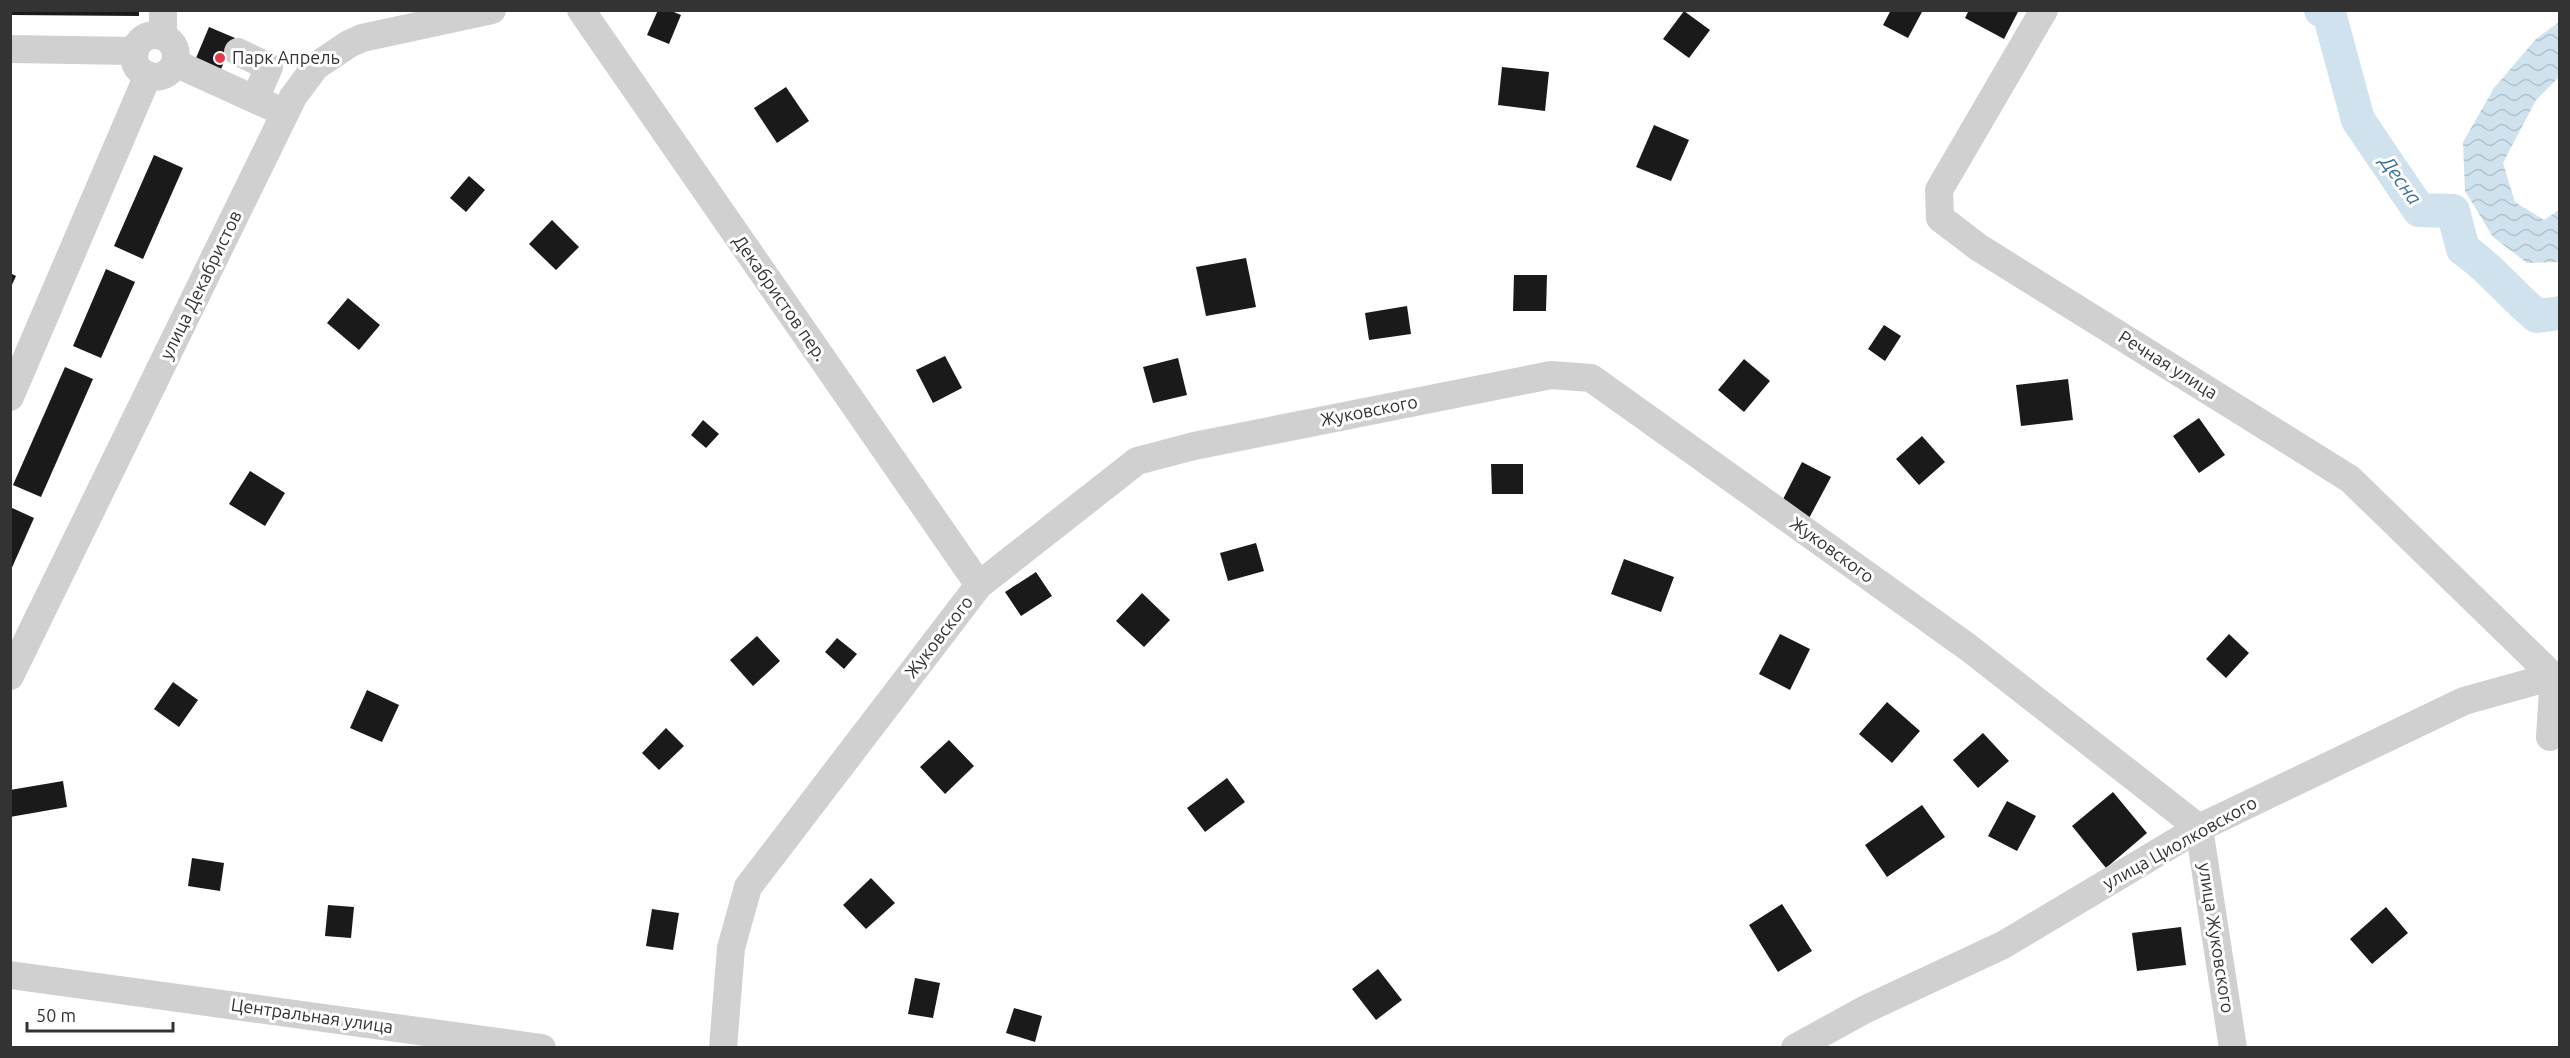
<svg xmlns="http://www.w3.org/2000/svg" width="2570" height="1058" font-family="Ubuntu,sans-serif">
	<defs>
		<pattern id="water-waves" width="16" height="10" patternUnits="userSpaceOnUse" patternTransform="scale(1.5)"><rect width="16" height="10" fill="#cfe2ee"/><path d="M0 5q4-4 8 0t8 0" fill="none" stroke="#b2c2cd"/></pattern>
	</defs>
	<rect width="100%" height="100%" fill="#fff"/>
	<path fill="url(#water-waves)" d="M 2559,22 L 2559,77 L 2536,100 L 2503,163 L 2515,202 L 2544,220 L 2559,210 L 2559,262 L 2527,263 L 2493,237 L 2465,191 L 2463,142 L 2494,88 L 2536,39 Z"/>
	<g fill="none" stroke-linecap="round" stroke-linejoin="round">
		<path stroke="#cfe2ee" stroke-width="34" d="M 2321,10 L 2329,13 L 2358,120 L 2419,210 L 2453,211 L 2463,249 C 2491,268 2511,295 2537,316 L 2560,313"/>
	</g>
	<g fill="#1a1a1a">
		<path d="M 10,10 L 139,10 L 139,16 L 10,15 Z"/>
		<path d="M 658,10 L 669,10 L 681,15 L 669,44 L 647,35 Z"/>
		<path d="M 1891,10 L 1923,10 L 1908,38 L 1883,25 Z"/>
		<path d="M 1969,10 L 2019,10 L 2004,39 L 1965,18 Z"/>
		<path d="M 1684,11 L 1710,30 L 1689,58 L 1663,39 Z"/>
		<path d="M 209,27 L 235,38 L 221,69 L 196,58 Z"/>
		<path d="M 1502,67 L 1549,72 L 1545,111 L 1498,105 Z"/>
		<path d="M 786,87 L 809,121 L 777,143 L 754,108 Z"/>
		<path d="M 1654,125 L 1689,140 L 1671,181 L 1636,167 Z"/>
		<path d="M 154,155 L 183,168 L 143,259 L 114,246 Z"/>
		<path d="M 469,176 L 485,190 L 466,212 L 450,198 Z"/>
		<path d="M 552,220 L 579,247 L 556,270 L 529,244 Z"/>
		<path d="M 1246,258 L 1256,307 L 1206,316 L 1196,267 Z"/>
		<path d="M 106,269 L 135,282 L 101,358 L 73,346 Z"/>
		<path d="M 10,273 L 16,276 L 10,289 Z"/>
		<path d="M 1514,275 L 1547,275 L 1546,311 L 1513,311 Z"/>
		<path d="M 348,298 L 380,325 L 359,350 L 327,323 Z"/>
		<path d="M 1407,306 L 1411,334 L 1369,340 L 1365,313 Z"/>
		<path d="M 1884,325 L 1901,336 L 1885,361 L 1868,349 Z"/>
		<path d="M 945,356 L 962,388 L 933,403 L 916,370 Z"/>
		<path d="M 1178,358 L 1187,395 L 1153,403 L 1143,367 Z"/>
		<path d="M 1744,359 L 1770,381 L 1744,412 L 1718,390 Z"/>
		<path d="M 65,367 L 93,379 L 41,497 L 13,485 Z"/>
		<path d="M 2068,379 L 2073,420 L 2021,426 L 2016,385 Z"/>
		<path d="M 2199,418 L 2225,455 L 2199,473 L 2173,436 Z"/>
		<path d="M 703,420 L 719,434 L 706,448 L 691,435 Z"/>
		<path d="M 1922,436 L 1945,462 L 1919,485 L 1896,459 Z"/>
		<path d="M 1802,462 L 1831,477 L 1807,522 L 1779,507 Z"/>
		<path d="M 1491,464 L 1523,464 L 1523,494 L 1492,494 Z"/>
		<path d="M 250,471 L 285,493 L 265,526 L 229,504 Z"/>
		<path d="M 10,507 L 34,518 L 10,572 Z"/>
		<path d="M 1256,543 L 1264,571 L 1228,581 L 1220,553 Z"/>
		<path d="M 1624,559 L 1674,577 L 1661,612 L 1611,594 Z"/>
		<path d="M 1036,572 L 1052,596 L 1021,616 L 1005,592 Z"/>
		<path d="M 1142,593 L 1170,620 L 1144,647 L 1116,621 Z"/>
		<path d="M 1780,634 L 1810,649 L 1790,690 L 1759,674 Z"/>
		<path d="M 2229,634 L 2249,653 L 2226,678 L 2206,659 Z"/>
		<path d="M 757,636 L 780,661 L 753,686 L 730,660 Z"/>
		<path d="M 837,638 L 857,654 L 844,669 L 825,652 Z"/>
		<path d="M 173,682 L 198,700 L 179,727 L 154,709 Z"/>
		<path d="M 367,690 L 399,705 L 382,742 L 350,728 Z"/>
		<path d="M 1887,702 L 1920,731 L 1892,763 L 1859,734 Z"/>
		<path d="M 666,728 L 684,746 L 659,770 L 642,753 Z"/>
		<path d="M 1983,733 L 2009,761 L 1978,788 L 1953,760 Z"/>
		<path d="M 949,740 L 974,766 L 945,794 L 920,767 Z"/>
		<path d="M 1227,778 L 1245,802 L 1205,832 L 1187,808 Z"/>
		<path d="M 63,781 L 67,807 L 10,817 L 10,790 Z"/>
		<path d="M 2113,792 L 2147,833 L 2106,868 L 2072,826 Z"/>
		<path d="M 2007,801 L 2036,816 L 2017,851 L 1988,836 Z"/>
		<path d="M 1922,805 L 1945,837 L 1887,877 L 1865,845 Z"/>
		<path d="M 192,858 L 224,863 L 220,891 L 188,886 Z"/>
		<path d="M 871,878 L 895,903 L 866,929 L 843,905 Z"/>
		<path d="M 1782,904 L 1812,951 L 1778,972 L 1749,925 Z"/>
		<path d="M 328,905 L 354,907 L 351,938 L 325,936 Z"/>
		<path d="M 2386,907 L 2408,933 L 2372,964 L 2350,939 Z"/>
		<path d="M 652,909 L 679,913 L 673,950 L 646,946 Z"/>
		<path d="M 2181,927 L 2186,965 L 2137,971 L 2132,933 Z"/>
		<path d="M 1378,969 L 1402,1000 L 1376,1020 L 1352,989 Z"/>
		<path d="M 915,978 L 940,983 L 933,1018 L 908,1014 Z"/>
		<path d="M 1014,1008 L 1042,1016 L 1035,1042 L 1006,1033 Z"/>
	</g>
	<g fill="none" stroke-linecap="round" stroke-linejoin="round">
		<g stroke="#d0d0d0" stroke-width="28">
			<path d="M 581,10 L 979,585"/>
			<path d="M 2044,10 L 1939,190 L 1940,218 L 1978,247 L 2350,479 L 2560,683"/>
			<circle cx="155" cy="56" r="21"/>
			<path d="M 163,36 L 163,10"/>
			<path d="M 10,49 L 135,51"/>
			<path d="M 238,52 L 269,67 L 255,99"/>
			<path d="M 175,63 L 285,113"/>
			<path d="M 10,397 L 148,75"/>
			<path d="M 10,676 L 293,97 L 316,66 L 349,44 L 362,38 L 492,10"/>
			<path d="M 10,975 L 542,1048"/>
			<path d="M 723,1048 L 731,948 L 748,887 L 979,585 L 1137,461 L 1194,446 L 1551,375 L 1591,378 L 1969,648 L 2199,828 L 2233,1048"/>
			<path d="M 1795,1048 L 1864,1010 L 2003,945 L 2199,828 L 2464,701 L 2554,676 L 2550,737"/>
		</g>
	</g>
	<circle fill="#e63946" stroke="#fff" stroke-width="2" cx="220" cy="58" r="6"/>
	<g text-anchor="middle" stroke-width="6" stroke-linejoin="round" paint-order="stroke">
		<g font-size="18" fill="#333" stroke="#fff" text-anchor="start">
			<text x="232" y="64">Парк Апрель</text>
		</g>
		<g font-size="18" fill="#333" stroke="#fff">
			<text transform="translate(201 285) rotate(-64)" y="6">улица Декабристов</text>
			<text transform="translate(780 298) rotate(55)" y="6">Декабристов пер.</text>
			<text transform="translate(2168 365) rotate(32)" y="6">Речная улица</text>
			<text transform="translate(1369 411) rotate(-11)" y="6">Жуковского</text>
			<text transform="translate(1832 550) rotate(36)" y="6">Жуковского</text>
			<text transform="translate(939 637) rotate(-52)" y="6">Жуковского</text>
			<text transform="translate(2180 843) rotate(-29)" y="6">улица Циолковского</text>
			<text transform="translate(2216 938) rotate(81)" y="6">улица Жуковского</text>
			<text transform="translate(312 1016) rotate(8)" y="6">Центральная улица</text>
		</g>
		<g font-size="20" font-style="italic" fill="#3f7597" stroke="#fff">
			<text transform="translate(2401 180) rotate(54)" y="7">Десна</text>
		</g>
	</g>
	<rect width="2570" height="1058" fill="none" stroke="#333333" stroke-width="24"/>
	<path d="M27 1022v9h146v-9" fill="none" stroke="#333333" stroke-width="3"/>
	<text x="36" y="1022" font-size="18" fill="#333333" stroke="#ffffff" stroke-width="4.5" paint-order="stroke">50 m</text>
</svg>
